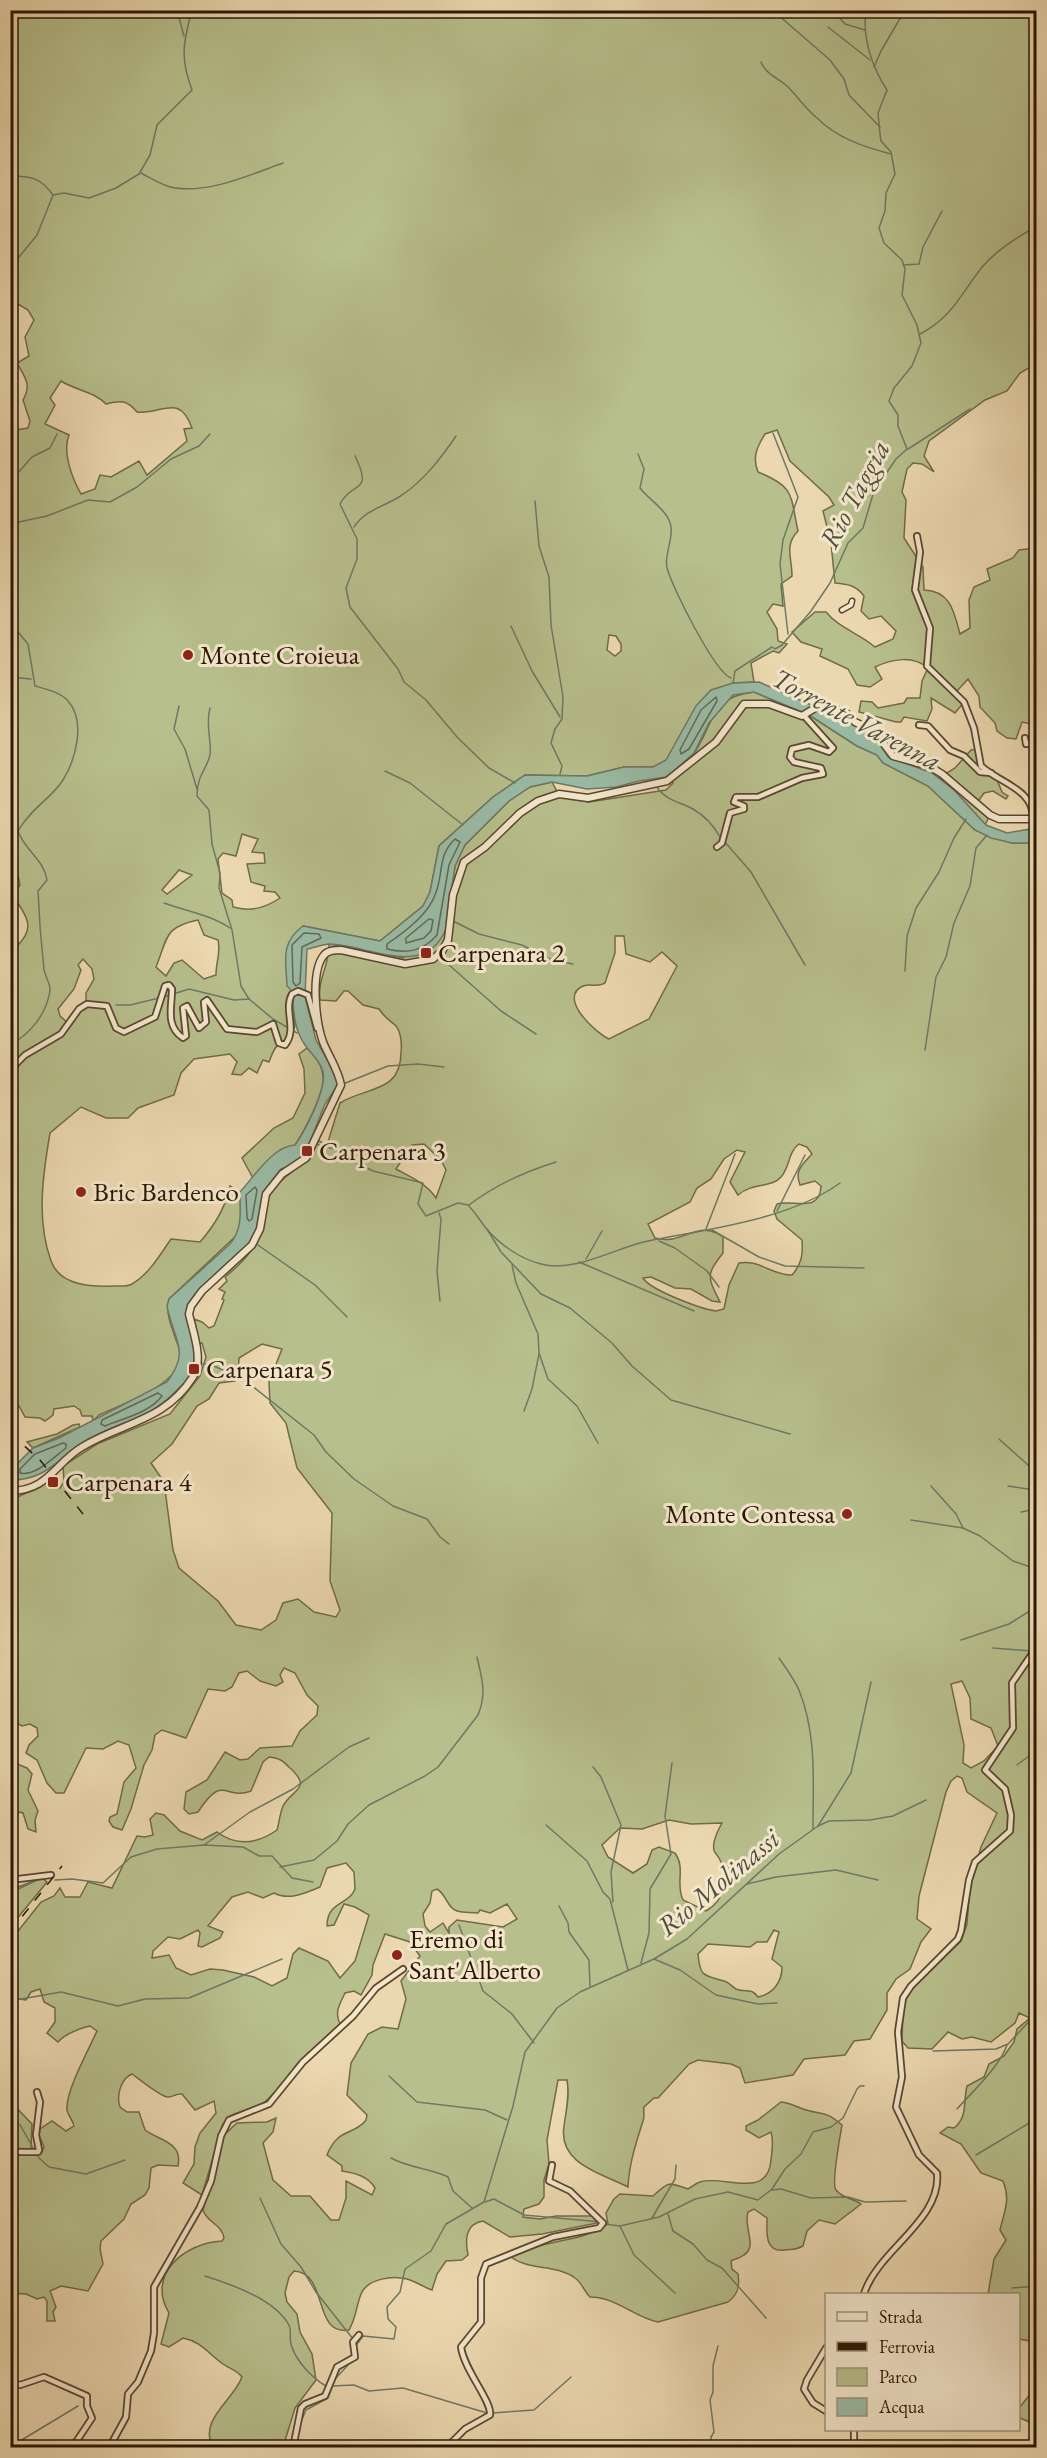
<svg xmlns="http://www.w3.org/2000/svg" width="1047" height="2458" font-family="'EB Garamond',serif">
	<rect width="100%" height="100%" fill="#ecd8b0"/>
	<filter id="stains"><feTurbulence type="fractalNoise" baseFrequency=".00333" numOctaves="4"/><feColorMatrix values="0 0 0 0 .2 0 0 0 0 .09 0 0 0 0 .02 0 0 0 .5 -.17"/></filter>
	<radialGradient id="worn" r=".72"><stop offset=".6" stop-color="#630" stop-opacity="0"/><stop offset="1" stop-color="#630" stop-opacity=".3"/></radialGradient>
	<g fill="#b7bf8c" stroke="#706b48" stroke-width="1.5" fill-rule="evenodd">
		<path d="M 11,11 L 1036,11 L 1036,367 L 1032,366 L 1020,373 L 1007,391 L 985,400 L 929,441 L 924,456 L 934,472 L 922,464 L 913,463 L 907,469 L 902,492 L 906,500 L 904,538 L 923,567 L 924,590 C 951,591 954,612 960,634 L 970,628 L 969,600 L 974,587 L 990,580 L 987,569 L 1013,558 L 1019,550 L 1036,548 L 1036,709 L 1032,724 L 1022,722 L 1016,739 L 1007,738 L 997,731 L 995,723 L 980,707 L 979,696 L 968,679 L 956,692 L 964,702 L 955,713 L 931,698 L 932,709 L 927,721 L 904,717 L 901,722 L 896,722 L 859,712 L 861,701 L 872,702 L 878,708 L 904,703 L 907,698 L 920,698 L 922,681 L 928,668 C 913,655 892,659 875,667 L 882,679 L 870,687 L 857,685 L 848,669 L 820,656 L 822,649 L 801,642 L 792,632 L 815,612 L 826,612 C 840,629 859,633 875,647 L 893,639 L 896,631 L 881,616 L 869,619 L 861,611 L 864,596 C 856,585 847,584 835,583 L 831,543 L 823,511 L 834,505 L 829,497 L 790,461 L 777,430 L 765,434 C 757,447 752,457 758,472 C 795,487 790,494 798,531 C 784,545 792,558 792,576 L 781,584 L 783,606 L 773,604 L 767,612 L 777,629 L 778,641 L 787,644 L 779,653 L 773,651 L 751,663 L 754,682 L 733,683 L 680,738 L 666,761 L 653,767 L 624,767 L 587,776 L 525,775 L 493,797 L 439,846 L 430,892 L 423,906 L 380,941 L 303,926 L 292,991 L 295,1026 L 288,1042 C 274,1044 274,1050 269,1062 L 263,1060 L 257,1073 L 249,1068 L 241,1075 L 232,1074 L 237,1062 L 230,1054 L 194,1059 L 181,1073 L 174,1095 L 138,1108 L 128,1118 L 106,1118 L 81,1107 L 50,1133 C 43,1174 36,1220 51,1261 C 60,1286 92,1287 114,1286 C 120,1286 127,1287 132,1284 C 149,1274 160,1255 171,1239 L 200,1242 C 214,1226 226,1207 230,1186 L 240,1192 L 241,1220 L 238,1234 L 169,1299 C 165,1313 172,1327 176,1340 C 178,1345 181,1352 181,1358 C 177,1386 122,1404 99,1415 L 93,1421 L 92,1416 L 82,1416 L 80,1410 L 74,1406 L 54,1409 L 53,1415 L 45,1421 L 40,1418 L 25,1417 L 19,1406 L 11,1409 L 10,944 L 18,945 C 38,925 23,913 13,895 L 20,885 L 16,865 L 10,864 L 10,431 L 28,428 L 30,421 L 23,400 C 32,384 25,378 17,363 L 29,356 L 25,337 L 34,320 L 28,310 L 18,304 L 11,316 ZM 61,381 C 75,390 95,392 106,404 C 121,400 127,400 137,412 C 162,415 179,392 192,428 L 184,429 L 187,441 L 147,475 L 139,461 L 111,477 L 100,475 L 95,489 L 81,494 C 72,478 62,452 69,435 L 45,424 L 55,405 L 50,398 ZM 609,635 L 616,636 L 621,644 L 621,651 L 615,656 L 607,650 ZM 242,834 L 258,839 L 252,852 L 264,853 L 265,863 L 247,864 L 251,882 L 265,886 L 264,891 L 275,892 L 280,898 C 265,908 251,912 233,907 L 232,900 L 222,893 L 218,859 L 223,853 L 236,856 ZM 179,870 L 192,875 L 167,894 L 162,890 ZM 198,920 L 204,935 L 218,940 C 221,953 216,961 216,975 L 204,979 L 182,960 L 174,963 L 166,976 L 156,967 C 168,937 164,927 198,920 ZM 83,959 L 92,969 L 94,979 L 86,993 L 86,1004 L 68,1023 L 60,1016 L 58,1009 L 74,989 L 81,970 L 78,965 Z"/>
		<path d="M 754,692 L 809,715 L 857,746 L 877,755 L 883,763 L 928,786 L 975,830 L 1012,843 L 1036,843 L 1036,2342 L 1019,2339 L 1018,2294 L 988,2294 L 994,2259 L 1006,2240 L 1000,2230 C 1004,2212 1011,2200 1003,2181 L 981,2173 L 961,2144 L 940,2133 L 948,2127 L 954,2128 C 968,2117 963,2102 967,2086 L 984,2077 L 989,2064 L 1004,2056 L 1014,2042 L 1017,2029 L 1030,2018 L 1019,2013 L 1015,2023 L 991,2042 L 972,2037 L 962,2039 L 948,2032 L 932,2049 L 908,2048 L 902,2041 L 903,2007 L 908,1993 L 961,1941 L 967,1924 L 970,1886 L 981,1847 L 997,1813 L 967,1792 L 962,1778 L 957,1776 L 951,1781 L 946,1792 L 919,1896 L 917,1919 L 931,1929 L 921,1942 L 910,1969 L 896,1979 L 887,1993 L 887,2010 L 870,2039 L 854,2041 L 845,2055 L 804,2059 L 793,2075 L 745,2083 L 740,2068 L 731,2064 L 698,2060 L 689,2064 L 658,2098 L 654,2098 L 644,2107 C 643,2112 645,2116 643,2121 C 636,2143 629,2164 628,2187 C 601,2173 558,2164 564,2126 C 566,2111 570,2095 567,2080 L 558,2080 L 547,2140 L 549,2164 L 544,2180 L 544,2197 L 539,2204 L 524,2209 L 523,2217 L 540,2219 L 556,2216 L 595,2216 L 597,2223 L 542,2234 L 510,2237 L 483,2221 C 465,2224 465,2240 468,2255 L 462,2260 L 446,2261 L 437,2274 L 432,2290 C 423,2287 415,2281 407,2279 C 392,2275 367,2279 361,2294 C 356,2307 356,2318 349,2330 C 312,2336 329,2273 294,2271 L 289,2277 L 285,2293 L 287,2302 L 297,2314 L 300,2332 L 312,2354 L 316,2380 L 295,2408 L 283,2447 L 213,2447 C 198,2420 233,2401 242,2377 C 237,2370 230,2369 223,2364 C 209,2354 200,2341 183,2338 L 169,2347 L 161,2344 L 169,2313 C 146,2275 184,2243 222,2241 L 224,2238 C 222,2224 206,2222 203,2210 L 224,2135 L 237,2123 L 267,2122 L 276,2118 L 273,2132 L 263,2143 L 273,2180 L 291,2196 L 310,2196 L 331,2220 L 339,2220 L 346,2198 L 346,2181 L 372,2195 L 375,2188 C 368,2176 355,2173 342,2171 L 342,2166 L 327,2155 C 338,2127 354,2136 366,2120 L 367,2115 L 347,2095 L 351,2063 L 368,2034 L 382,2027 L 398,2029 L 406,1999 L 401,1981 L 420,1956 L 410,1942 L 385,1934 L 373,1965 L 372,1975 L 361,1995 L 354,1991 L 345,1993 C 340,2004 334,2012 340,2024 L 297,2064 L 285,2082 L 264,2103 L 232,2115 L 223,2124 L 202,2195 L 183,2183 L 194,2164 L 195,2147 L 200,2133 L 216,2113 L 214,2101 L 195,2110 L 182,2094 C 176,2093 174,2097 168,2097 C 162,2098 138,2078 132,2074 C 121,2078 116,2096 120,2107 L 127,2112 L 139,2112 L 145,2130 C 160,2141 183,2142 178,2166 L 158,2165 L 151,2168 L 149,2188 L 145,2195 L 131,2204 L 124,2219 L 101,2241 L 100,2249 L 103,2264 L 88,2291 L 61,2286 L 50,2291 L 56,2307 L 53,2312 L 55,2321 L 47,2321 L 47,2301 L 44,2297 L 37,2299 L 26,2294 L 11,2293 L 11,2154 L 41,2154 L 44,2147 L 39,2135 L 40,2129 L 52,2121 L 66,2131 L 74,2126 C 73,2120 68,2116 67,2110 C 65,2092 89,2049 97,2031 L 90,2026 C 78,2029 66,2033 58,2042 L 47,2033 L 55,2022 L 55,2008 L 44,2002 L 40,1989 L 31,1992 L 26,2000 L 12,1998 L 11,2000 L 11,1940 L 41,1902 L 54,1896 L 60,1888 L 65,1897 L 80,1897 L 88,1882 L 112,1888 L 137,1836 L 145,1837 L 153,1835 L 150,1819 L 156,1813 L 164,1815 L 180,1831 L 202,1840 L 217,1832 C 236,1846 257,1844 277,1830 C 279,1823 280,1813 283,1806 C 292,1789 313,1789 290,1768 C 283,1761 280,1758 269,1757 L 263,1762 L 251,1791 C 224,1801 224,1772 198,1812 L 189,1814 L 184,1809 L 186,1792 L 207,1780 L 225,1752 L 240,1760 L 248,1759 L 260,1748 L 292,1746 L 300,1731 L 317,1715 L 318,1706 L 307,1695 L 295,1673 L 284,1668 L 280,1675 L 283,1682 L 276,1686 L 260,1681 L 247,1671 L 239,1673 L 232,1687 L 225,1691 L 208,1689 L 186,1738 L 162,1730 L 155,1735 L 152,1750 L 144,1765 L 131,1809 L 122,1830 L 113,1827 L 109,1821 L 110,1817 L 117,1814 L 124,1782 L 136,1768 L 129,1745 L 118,1741 L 103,1749 L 86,1748 L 64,1793 L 56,1793 L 47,1783 L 37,1760 L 26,1753 L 29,1745 L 38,1736 L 37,1728 L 30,1724 L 22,1726 L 11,1720 L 10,1501 L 45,1483 L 60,1488 L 64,1482 L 63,1466 L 97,1444 L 170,1414 L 200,1376 L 206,1357 L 202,1343 L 199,1344 L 194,1319 L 202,1322 L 209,1328 L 214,1326 L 224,1300 L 222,1299 L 225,1292 L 219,1289 L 227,1281 L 225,1277 C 242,1263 257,1248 263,1226 C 267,1213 264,1202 272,1191 C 288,1169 308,1168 317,1140 L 327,1145 L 340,1103 C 368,1086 401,1093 401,1052 C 402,1044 401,1031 395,1025 C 388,1019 384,1017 379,1009 L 363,1005 L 348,991 L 344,991 L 336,1001 L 320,1000 C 317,980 330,964 329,944 L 403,958 L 446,929 L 455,866 L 465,845 L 509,801 L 530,787 L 552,782 L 560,797 L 589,802 L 666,790 L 673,783 L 667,777 C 675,770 688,761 695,752 C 715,721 710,697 754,692 ZM 615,936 L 624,936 L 626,954 L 650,962 L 662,952 L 677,966 L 649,1019 L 609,1039 C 596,1033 557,998 583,986 C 591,983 598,988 605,983 L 615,953 ZM 424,1144 L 441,1160 L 446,1170 L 436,1198 C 426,1183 412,1178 396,1169 L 412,1145 ZM 799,1144 L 807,1147 L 812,1154 C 803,1164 794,1170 800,1185 L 815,1181 L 821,1186 C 820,1214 793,1199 777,1204 L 774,1211 L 777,1219 L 802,1240 C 803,1254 802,1264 792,1275 C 773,1276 759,1259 739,1263 L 729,1285 L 724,1309 L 716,1311 C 701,1309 650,1290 643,1278 L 651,1277 L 675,1288 L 691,1289 L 712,1301 L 720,1302 C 707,1276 706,1275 723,1253 L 723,1237 C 698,1218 683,1246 655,1238 L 648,1224 L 690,1202 L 697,1188 L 711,1179 L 724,1159 L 737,1150 L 745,1152 L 730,1182 L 738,1195 C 753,1182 772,1188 781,1177 C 790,1167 788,1152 799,1144 ZM 262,1344 L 282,1349 L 269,1382 L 270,1403 L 286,1423 L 297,1468 L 332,1513 L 330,1581 L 340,1610 L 336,1617 L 314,1612 L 298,1599 L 283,1603 L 276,1620 L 261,1630 L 236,1625 L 218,1601 L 179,1568 L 173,1550 L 164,1482 L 151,1463 L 172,1444 L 197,1406 L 209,1399 L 219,1383 L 235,1381 L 238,1376 L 239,1358 ZM 962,1681 L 970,1698 L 971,1719 L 991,1728 L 998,1746 L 984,1761 L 971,1768 L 963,1763 L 964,1745 L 951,1684 ZM 669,1820 L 691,1824 L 722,1823 C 718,1830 712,1842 714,1850 C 714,1852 718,1856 719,1858 C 730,1878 725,1900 706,1911 L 683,1900 C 675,1884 686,1868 675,1853 L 659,1847 L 652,1850 L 647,1864 L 633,1873 L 608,1857 L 602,1845 L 620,1828 L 642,1829 ZM 346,1863 L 354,1872 L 355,1889 C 349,1905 327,1901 327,1926 L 334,1925 L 344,1904 L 355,1907 L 369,1915 L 355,1961 L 340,1978 L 328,1961 L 299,1948 L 293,1954 L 287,1978 L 272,1986 L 254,1977 L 223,1970 L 210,1969 L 191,1975 L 176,1968 L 169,1955 L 152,1958 L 153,1951 L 168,1937 L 180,1939 L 198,1930 L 200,1933 L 198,1946 L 202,1947 L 220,1938 L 223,1932 L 208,1926 L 232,1897 L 248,1892 L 263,1898 L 274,1893 C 289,1901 305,1893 320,1887 L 327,1868 ZM 437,1889 C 447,1895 447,1908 457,1911 C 464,1913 471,1912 478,1913 L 480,1910 L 490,1913 L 507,1904 L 517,1919 L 503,1927 L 457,1920 L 449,1927 L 449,1933 L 443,1923 L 430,1932 L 425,1926 L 423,1914 L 430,1903 L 432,1891 ZM 774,1930 L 779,1932 L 772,1959 L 782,1967 C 782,1982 773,1994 758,1997 C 751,1987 745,1993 736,1989 C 732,1987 729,1982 724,1981 C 703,1975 700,1977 698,1954 L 708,1944 L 750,1947 L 757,1942 L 767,1942 Z"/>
		<path d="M 977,749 L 981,766 L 995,775 L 1002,792 L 1008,796 L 1006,799 L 993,791 L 984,793 L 977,803 L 990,815 L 985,825 L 954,790 L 939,778 L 955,768 L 971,750 Z"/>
		<path d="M 307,1048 C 315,1056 322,1064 323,1076 C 325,1093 304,1131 295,1146 L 276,1153 L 253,1178 L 242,1158 L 274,1128 L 293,1118 L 305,1093 L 304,1069 L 299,1054 Z"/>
		<path d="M 79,1424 L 80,1427 L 33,1448 L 27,1442 L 57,1434 L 73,1425 Z"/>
		<path d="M 11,1735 L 17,1764 L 27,1768 L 32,1774 L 28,1790 L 38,1811 L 35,1820 L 36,1832 L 28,1829 L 23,1813 L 19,1812 L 11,1829 Z"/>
		<path d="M 42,1878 L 47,1882 L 11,1926 L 11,1885 L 18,1887 Z"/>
		<path d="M 10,2101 L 32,2124 L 31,2149 L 11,2148 Z"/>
		<path d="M 781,2102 C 790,2103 795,2106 803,2109 C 823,2116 823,2109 842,2125 C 840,2137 831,2184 836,2190 C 843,2199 853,2198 861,2204 L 835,2224 L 819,2220 L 807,2231 L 803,2246 C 796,2250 792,2249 785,2250 C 764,2253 767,2232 767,2218 L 754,2209 L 748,2212 C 743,2228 758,2246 744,2255 C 740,2258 735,2259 731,2261 L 732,2269 L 738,2274 C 740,2286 738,2295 728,2302 L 658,2322 C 634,2317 616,2297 590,2297 C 584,2291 582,2283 575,2278 C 556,2264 530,2271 511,2257 C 541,2239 582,2243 608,2224 L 606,2213 L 614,2199 L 620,2194 L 653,2196 C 669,2181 668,2182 688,2189 C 692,2187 696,2183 700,2182 C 722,2174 768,2201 771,2160 C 772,2151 774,2141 771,2132 L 759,2138 L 746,2130 L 746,2126 L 758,2120 Z"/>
		<path d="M 1036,2371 L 1036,2425 L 1018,2417 L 1019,2408 L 1032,2392 Z"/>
	</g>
	<path fill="#9abba6" stroke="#6d7965" stroke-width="1.5" d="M 759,682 L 848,721 L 877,738 L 888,757 L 932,773 L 954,790 L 986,825 L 1007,833 L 1036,828 L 1036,843 L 1012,843 L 991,838 L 975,830 L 928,786 L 883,763 L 877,755 L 857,746 L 809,715 L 754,692 L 733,695 L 709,723 L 694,753 L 667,777 L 639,781 L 616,787 L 587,789 L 552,782 L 530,787 L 509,801 L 465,845 L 455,866 L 446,929 C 425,980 369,945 330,944 C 323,944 314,948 307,949 L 305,996 L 316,1040 L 337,1077 L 338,1085 L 325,1104 L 305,1154 L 296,1164 L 281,1169 L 263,1192 L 257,1227 L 249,1245 L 227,1267 L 199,1290 L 186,1314 C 190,1331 199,1356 192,1373 C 188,1380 182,1385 177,1390 C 144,1424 121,1419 86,1441 C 58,1458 47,1480 11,1480 L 11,1470 L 33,1448 L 59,1438 L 167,1382 C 191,1350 174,1342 167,1306 L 169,1299 L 230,1244 C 243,1228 240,1212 240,1192 C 254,1177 273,1146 295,1145 C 305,1131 327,1089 323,1072 C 320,1060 311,1054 305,1045 C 293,1028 294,1010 292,991 L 287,986 C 286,960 280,943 303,926 L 380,941 L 423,906 L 430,892 L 439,846 L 493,797 L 525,775 L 587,776 L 624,767 L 653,767 L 666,760 L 696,706 L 711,690 L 733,683 Z"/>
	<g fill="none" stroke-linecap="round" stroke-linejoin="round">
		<g stroke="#626954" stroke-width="1.5">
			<path d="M 716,697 L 717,701 L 689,749 L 681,754 L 680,750 L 701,710 Z"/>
			<path d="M 455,839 L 460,842 L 449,865 L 437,935 C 423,951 408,954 387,949 L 387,944 C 405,932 428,915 435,895 C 444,874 437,856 455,839 Z"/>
			<path d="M 429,919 L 433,920 L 431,931 L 424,938 L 406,943 L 406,938 Z"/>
			<path d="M 304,933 L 319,934 L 321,938 L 302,947 L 300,983 L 296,986 L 293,982 L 292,945 Z"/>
			<path d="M 255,1187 L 257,1190 L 252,1219 L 249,1221 L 247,1218 L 246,1195 Z"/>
			<path d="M 158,1393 L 162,1396 C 149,1413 124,1418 105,1426 L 101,1424 L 102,1420 Z"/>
			<path d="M 63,1443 L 66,1444 L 66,1448 C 54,1457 35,1477 20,1473 L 20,1469 L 35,1454 Z"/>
		</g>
		<g stroke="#6d7965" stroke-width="1.5">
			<path d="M 177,10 L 184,36"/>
			<path d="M 824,10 L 836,14 L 845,24 L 865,30"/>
			<path d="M 777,14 L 830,60 L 844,79 L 849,95 L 880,127"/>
			<path d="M 828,27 L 870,60"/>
			<path d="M 761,62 C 766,75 779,78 788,87 C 798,97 806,109 817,118 C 837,138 864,147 891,154"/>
			<path d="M 874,67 L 881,51 L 905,10"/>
			<path d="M 141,173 C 151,178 164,187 175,188 C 211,193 249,175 283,163"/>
			<path d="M 10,176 C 31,176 41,178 53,195"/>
			<path d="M 903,265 L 919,264 L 923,247 L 942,211"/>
			<path d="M 10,268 L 37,235 L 53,195 L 64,193 L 89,198 L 116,188 L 139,174 L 150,155 L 157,125 L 192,90 C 180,58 183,43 192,10"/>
			<path d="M 920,334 C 953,317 961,293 983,266 C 998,249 1017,237 1036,227"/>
			<path d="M 773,433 L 798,497 L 783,540 L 780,564 L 788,634"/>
			<path d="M 908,449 L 970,409"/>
			<path d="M 638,454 L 644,469 L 640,488 C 649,500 669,511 671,527 C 673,540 664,555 667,568 C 672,587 715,673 731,678"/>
			<path d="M 355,456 C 374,495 352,480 340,504 L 357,539 L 357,559 L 346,588 L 350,607 L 398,669 L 404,682 L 426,700 L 457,737 L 489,768 L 515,783"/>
			<path d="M 10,482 L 32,457 L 50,448 L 57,434"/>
			<path d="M 535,501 L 539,546 L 549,577 L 551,625 L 563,697 L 562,719 L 555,729 L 551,743 L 562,766 L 560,774"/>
			<path d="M 10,505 L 14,513 L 10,546"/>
			<path d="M 14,523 L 47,516 L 88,500 L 110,502 L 137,487 L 171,459 L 199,446 L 210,434"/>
			<path d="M 354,527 C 365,510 383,507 399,497 C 423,482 441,458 456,436"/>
			<path d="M 10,561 L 16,599 L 14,627 L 28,644 L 35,686 C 46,689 60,692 68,701 C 86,721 76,759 63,780 C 51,799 31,808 18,831 C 24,850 44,859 47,880 L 38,891 C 39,917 41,943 44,969 C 45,977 51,984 50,991 C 46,1015 30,1034 10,1045"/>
			<path d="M 511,626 L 532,671 L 560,717"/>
			<path d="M 10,677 L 31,679"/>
			<path d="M 733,683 L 735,671 L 772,647 L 775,649 L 782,645 L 811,611 L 830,583 L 848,543 L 863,528 L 874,491 L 896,459 L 907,449 L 898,426 L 898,415 L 889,401 L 894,388 L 912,366 L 921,343 L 917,325 L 902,295 L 905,269 L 902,260 L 884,243 L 879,228 L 885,211 L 886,193 L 895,174 L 891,152 L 881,141 L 880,134 L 878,113 L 887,90 C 872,67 862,38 866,10"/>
			<path d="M 179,706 L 174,729 L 185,749 L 197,789"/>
			<path d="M 210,708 C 205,726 212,740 210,755 C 207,769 197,775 197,796 L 209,810 L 212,844 L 220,873 L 219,888 L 232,930 L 241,986 L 249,999 L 273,1019 L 297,1033"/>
			<path d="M 385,771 L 410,783 L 463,825"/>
			<path d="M 656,786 C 667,802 679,801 693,809 C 705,816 714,826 720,837"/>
			<path d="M 724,841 L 751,872 L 805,965"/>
			<path d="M 1034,843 L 1036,881"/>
			<path d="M 164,903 C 186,911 211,915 230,928"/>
			<path d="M 453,921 L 479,934 L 522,945 L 552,960 L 573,964"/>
			<path d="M 1036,922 C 1032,973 1027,1021 1036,1072"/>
			<path d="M 439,956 L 501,1011 L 536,1034"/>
			<path d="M 905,971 L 907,936 L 916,908 L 939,872 L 954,838 L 966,819"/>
			<path d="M 164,997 L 189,989 L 234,1000 L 249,999"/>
			<path d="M 116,1005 L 130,1005 L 159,998"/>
			<path d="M 925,1050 L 936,977 L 946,957 L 954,923 L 970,886 L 976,848 L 987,835"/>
			<path d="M 343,1084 L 388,1066 L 418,1064 L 444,1067"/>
			<path d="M 316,1144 L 334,1149 L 343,1156 L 373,1171 L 423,1183 L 418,1204 L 426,1216 L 458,1203 L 468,1205 C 475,1212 479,1219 485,1227 C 499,1244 520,1259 541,1264 C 576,1273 614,1248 648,1241 C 708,1229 789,1220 840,1183"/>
			<path d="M 469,1205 C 495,1185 524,1172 556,1162"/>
			<path d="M 777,1211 L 805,1155"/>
			<path d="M 439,1213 L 441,1219 L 437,1271 L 440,1301"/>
			<path d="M 487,1229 L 501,1252 L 541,1294 L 570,1308 L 612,1343 L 632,1366 L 671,1400 L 790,1434"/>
			<path d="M 706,1229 L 735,1154"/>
			<path d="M 712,1230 L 759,1257 L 785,1266 L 864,1268"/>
			<path d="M 659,1241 L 675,1248 L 707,1271 L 719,1287"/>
			<path d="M 255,1243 L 315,1285 L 347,1317"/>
			<path d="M 586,1259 L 602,1231"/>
			<path d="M 579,1262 L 694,1311"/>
			<path d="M 512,1265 L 516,1283 L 538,1334 L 539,1353 L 548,1379 L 577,1406 L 598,1443"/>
			<path d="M 200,1364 L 209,1364 L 242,1378 L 314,1435 L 326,1452 L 354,1479 L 393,1506 L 427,1519 L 440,1537 L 449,1544"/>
			<path d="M 524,1411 L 532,1389 L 539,1354"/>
			<path d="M 999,1439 L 1036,1472"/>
			<path d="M 931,1486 L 956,1514 L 963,1528"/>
			<path d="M 1008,1486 L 1028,1489 L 1036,1487"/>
			<path d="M 1021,1512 L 1036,1509"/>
			<path d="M 911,1520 L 963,1528 L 980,1536 L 1013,1561 L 1036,1569"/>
			<path d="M 961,1640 L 1009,1624 L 1036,1607"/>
			<path d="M 993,1648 L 1030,1651"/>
			<path d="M 779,1658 C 786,1668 794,1679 799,1690 C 817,1735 813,1781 813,1829"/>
			<path d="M 1017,1765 L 1036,1751"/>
			<path d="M 593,1767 L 601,1777 L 621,1825 L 611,1872 L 613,1902"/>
			<path d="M 546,1825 L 587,1861 L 603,1892 L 610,1899 L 628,1970"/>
			<path d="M 818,1826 L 851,1773 L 871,1682"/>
			<path d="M 204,1845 L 250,1812 L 293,1789 L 349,1747 L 369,1738"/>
			<path d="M 280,1867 L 314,1860 L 337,1841 L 348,1824 L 369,1805 L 425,1776 L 438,1767 L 478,1715 C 487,1693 482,1679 477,1657"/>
			<path d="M 55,1880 L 72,1879 L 103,1883 L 131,1857 L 157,1849 L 204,1845 L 243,1847 L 259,1856 L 272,1856 L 292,1878 L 313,1882"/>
			<path d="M 747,1884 L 776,1877 L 836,1870 L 878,1880"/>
			<path d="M 10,1893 L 39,1879"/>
			<path d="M 559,1906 L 568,1923 L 569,1932 L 589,1960 L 590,1986"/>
			<path d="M 459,1925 L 483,1991 L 512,2014 L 534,2043"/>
			<path d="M 654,1959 L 680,1970 L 716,1995 L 758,2004 L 777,2003"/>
			<path d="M 641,1963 L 649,1933 L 650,1889 L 671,1854 L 665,1816 L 672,1763"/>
			<path d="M 10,2001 L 61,1992 L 118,2006 L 145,1999 L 189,1998 L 282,1959"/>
			<path d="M 933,2051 L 996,2049 L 1008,2044 L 1036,2014"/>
			<path d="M 389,2076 L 417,2102 L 485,2110 L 507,2120"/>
			<path d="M 957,2109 C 973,2091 1000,2066 1007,2045"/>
			<path d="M 10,2117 L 20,2125 L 39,2158 L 49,2167 L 86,2174 L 125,2160"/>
			<path d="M 976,2155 L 1036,2119"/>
			<path d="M 391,2158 C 409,2168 429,2168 448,2177 L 453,2191 L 472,2208"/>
			<path d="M 772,2189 L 785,2169 L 801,2154 L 813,2132 L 831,2127 L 843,2118 L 857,2089 L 860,2086 L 864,2086"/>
			<path d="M 260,2198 L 281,2244 L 301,2267 L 316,2292 L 353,2339"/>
			<path d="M 485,2202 L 494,2199 L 524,2215 L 601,2222"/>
			<path d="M 668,2214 L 673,2231 L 693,2244 L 707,2260 L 722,2268 L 766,2318"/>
			<path d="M 652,2218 L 675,2179 L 676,2165"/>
			<path d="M 605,2224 L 620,2226 L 659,2217 L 695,2199 L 728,2192 L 758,2200 L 771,2190 L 781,2189 L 811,2198 L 848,2197 L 865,2202 L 906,2201"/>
			<path d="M 620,2226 L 634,2255 L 675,2293"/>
			<path d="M 205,2276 C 233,2285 274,2299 289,2325 C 292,2331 289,2337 291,2344 C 295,2360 312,2378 326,2386"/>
			<path d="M 1012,2288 L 1036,2286"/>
			<path d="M 355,2347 L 363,2336 L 394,2339 L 396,2327 L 388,2319 L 387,2307 L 400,2292 L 405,2269 L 431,2251 L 446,2224 L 484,2202 L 513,2106 L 525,2052 L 557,2008 L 580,1992 L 654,1959 L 687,1939 L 779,1854 L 818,1826 L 829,1821 L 870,1820 L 893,1816 L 926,1800"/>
			<path d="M 332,2386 L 354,2385 L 369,2391 L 403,2388 L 487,2413"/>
			<path d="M 492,2413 L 534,2410 L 571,2377"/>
			<path d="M 10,2447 L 78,2406"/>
			<path d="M 296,2448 L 300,2424 L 306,2410 L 328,2398 L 335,2379 L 349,2364"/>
			<path d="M 711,2448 L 711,2437 L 714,2432 L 710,2400 L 713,2392 L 713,2366 L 718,2346"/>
		</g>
		<g stroke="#5a472e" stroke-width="7">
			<path id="pedestrian" d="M 842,610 L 851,605 L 852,601"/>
		</g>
		<g stroke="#5a472e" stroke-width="8">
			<g id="minor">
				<path d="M 917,536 L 920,552 L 915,590 L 930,628 L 927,666 L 964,702 L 974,728 L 981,766 C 999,783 1035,789 1033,820"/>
				<path d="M 919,725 L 928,726 L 950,750 L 964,756 L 980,772 L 991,773"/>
				<path d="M 1025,738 L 1026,744 L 1036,743"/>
				<path d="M 717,847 L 722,843 L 730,813 L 744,809 L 744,806 L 734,802 L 736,797 L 758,797 L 802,778 L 823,774 L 821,768 L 794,762 L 790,757 L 792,749 L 809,745 L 829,752 L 833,748 L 806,718"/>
				<path d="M 10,1070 L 25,1055 L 61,1034 L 79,1009 L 87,1004 L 107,1006 L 116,1028 L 124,1032 L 155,1017 L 165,986 L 169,985 L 172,989 C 172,1007 165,1026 183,1038 L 186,1036 L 183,1008 L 187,1006 L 199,1028 L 206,1022 L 204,1002 L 207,1000 L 227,1029 L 257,1032 L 273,1024 L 279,1043 L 285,1045 C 298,1029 283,1010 292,994 L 298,991 L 308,995 L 317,1028"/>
				<path d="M 10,1880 L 51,1875"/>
				<path d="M 10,2152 L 38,2152 L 39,2150 L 36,2135 L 40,2102 L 37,2092"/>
				<path d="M 864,2294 C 877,2251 942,2220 937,2173 L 919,2155 L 896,2107 L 902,2077 L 898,2032 L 903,1998 L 911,1986 L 958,1939 L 961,1931 L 969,1880 L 975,1862 L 1010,1831 L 1011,1815 L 1005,1789 L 985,1770 L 1013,1728 L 1012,1683 L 1036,1648"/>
				<path d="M 826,2348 L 807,2380 L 804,2389 L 813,2403 L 826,2411"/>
				<path d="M 10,2382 L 20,2385 L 44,2377 L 87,2396 L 87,2406 L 92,2418 L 72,2448"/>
				<path d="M 854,2430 L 854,2448"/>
				<path d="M 109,2448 L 126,2417 L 128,2394 L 138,2382 L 151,2351 L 154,2333 L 154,2287 L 200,2207 L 211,2181 L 221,2136 L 229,2120 L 269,2104 L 303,2062 L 353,2016 L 376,1988 L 403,1969"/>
				<path d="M 293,2448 L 301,2408 L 305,2404 L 325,2396 L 337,2367 L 355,2357 L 353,2342 L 359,2335"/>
				<path d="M 446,2448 L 465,2429 L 490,2415 C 492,2401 464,2370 461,2347 L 481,2322 L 481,2278 L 486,2264 L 553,2237 L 599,2228 L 603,2223 L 570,2191 L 549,2181 L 552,2165"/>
			</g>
		</g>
		<g stroke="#5a472e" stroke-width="9">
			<path id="tertiary" d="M 10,1491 C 48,1491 55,1463 82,1447 C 123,1422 164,1422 193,1377 C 204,1360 193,1332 189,1314 L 191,1306 L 202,1291 L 252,1245 L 260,1229 L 266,1194 L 282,1174 L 306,1158 L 341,1085 C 338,1069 329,1057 323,1042 C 316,1022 310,972 324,955 C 328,950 335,950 341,950 L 405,964 L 433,959 L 442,951 L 448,940 L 453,895 L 464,862 L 485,847 L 520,813 L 538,801 L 559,794 L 588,798 L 667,781 L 716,742 L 744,704 L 769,704 L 802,716 L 820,705 L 845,712 L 855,722 L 874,731 L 893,756 L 929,766 L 942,774 L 990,815 L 999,819 L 1036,819"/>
		</g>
		<use href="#pedestrian" stroke="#f3e6cc" stroke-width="4"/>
		<use href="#minor" stroke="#f3e6cc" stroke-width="4.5"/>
		<use href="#tertiary" stroke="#f3e6cc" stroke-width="6"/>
		<g stroke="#291703" stroke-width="1.5" stroke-dasharray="10 10" stroke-linecap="butt">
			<path d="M 10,1433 L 40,1460 L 83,1514"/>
			<path d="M 10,1932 L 62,1866"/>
		</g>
	</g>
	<g fill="#8f2418" stroke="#f3e6cc" stroke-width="2">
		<circle cx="188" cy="655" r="6"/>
		<rect x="420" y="947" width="12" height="12" rx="3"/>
		<rect x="301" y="1145" width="12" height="12" rx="3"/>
		<circle cx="81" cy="1192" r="6"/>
		<rect x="188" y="1363" width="12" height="12" rx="3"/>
		<rect x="47" y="1476" width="12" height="12" rx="3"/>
		<circle cx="847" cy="1514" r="6"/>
		<circle cx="397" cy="1955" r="6"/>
	</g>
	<g text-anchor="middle" stroke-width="6" stroke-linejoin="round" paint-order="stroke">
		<g font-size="27" fill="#291703" stroke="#f3e6cc" text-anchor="start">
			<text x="200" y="664">Monte Croieua</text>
			<text x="438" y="962">Carpenara 2</text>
			<text x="319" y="1160">Carpenara 3</text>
			<text x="93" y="1201">Bric Bardenco</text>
			<text x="206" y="1378">Carpenara 5</text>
			<text x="65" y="1491">Carpenara 4</text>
			<text x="835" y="1523" text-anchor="end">Monte Contessa</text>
			<text x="409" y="1948">Eremo di<tspan x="409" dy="31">Sant'Alberto</tspan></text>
		</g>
		<g font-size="28" font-style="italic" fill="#51503c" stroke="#f3e6cc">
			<text transform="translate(854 494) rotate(-62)" y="10">Rio Taggia</text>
			<text transform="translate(857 719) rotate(28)" y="10">Torrente Varenna</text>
			<text transform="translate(718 1882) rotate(-40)" y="10">Rio Molinassi</text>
		</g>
	</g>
	<rect width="1047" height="2458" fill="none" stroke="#ecd8b0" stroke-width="36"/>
	<rect x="12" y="12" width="1023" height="2434" fill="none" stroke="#291703" stroke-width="3"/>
	<rect x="18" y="18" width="1011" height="2422" fill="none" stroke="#291703" stroke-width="1.5"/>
	<rect x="825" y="2293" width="195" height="138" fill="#f3e6cc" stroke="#a2937c" stroke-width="1.5"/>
	<rect x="837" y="2312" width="30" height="9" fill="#f3e6cc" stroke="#a2937c" stroke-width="1.5"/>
	<text x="879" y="2323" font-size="18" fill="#291703">Strada</text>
	<rect x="837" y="2342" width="30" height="9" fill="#291703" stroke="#a2937c" stroke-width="1.5"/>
	<text x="879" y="2353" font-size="18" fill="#291703">Ferrovia</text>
	<rect x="837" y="2368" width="30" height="18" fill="#b7bf8c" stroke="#a2937c" stroke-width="1.5"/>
	<text x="879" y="2383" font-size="18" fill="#291703">Parco</text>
	<rect x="837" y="2398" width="30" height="18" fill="#9abba6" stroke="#a2937c" stroke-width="1.5"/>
	<text x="879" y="2413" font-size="18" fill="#291703">Acqua</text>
	<rect width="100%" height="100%" filter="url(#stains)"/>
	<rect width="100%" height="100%" fill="url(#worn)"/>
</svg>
